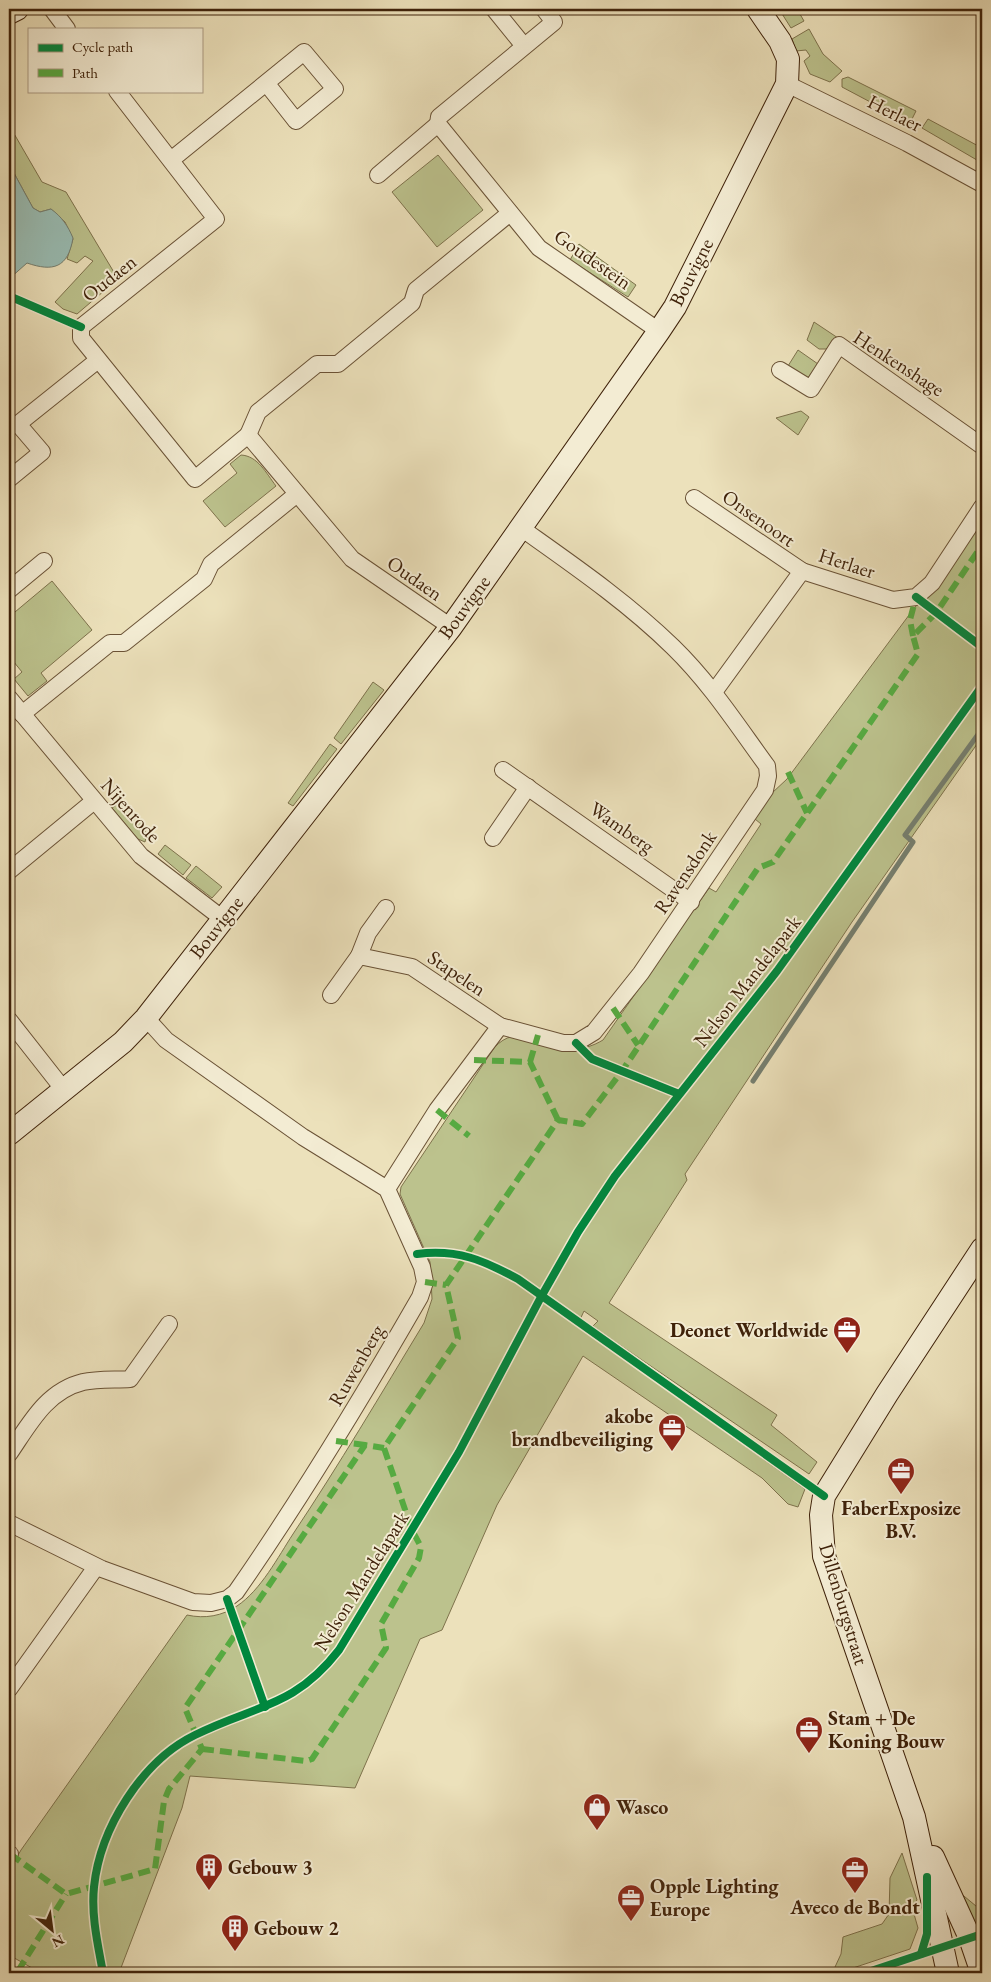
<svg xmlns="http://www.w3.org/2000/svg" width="991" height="1982" font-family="'EB Garamond',serif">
	<rect width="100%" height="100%" fill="#ece1bb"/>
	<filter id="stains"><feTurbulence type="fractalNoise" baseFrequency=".004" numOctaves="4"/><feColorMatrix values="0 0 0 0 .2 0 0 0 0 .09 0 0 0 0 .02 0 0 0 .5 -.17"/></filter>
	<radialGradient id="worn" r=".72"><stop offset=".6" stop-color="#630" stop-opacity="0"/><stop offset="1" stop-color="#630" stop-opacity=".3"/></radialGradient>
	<g fill="#bcc28d" stroke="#7e724c">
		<path d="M 779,9 L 797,9 L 804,21 L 791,28 Z"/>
		<path d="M 809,29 L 823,54 L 842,71 L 830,82 L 810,74 L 804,61 L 810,56 L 806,50 L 796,51 L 792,39 Z"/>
		<path d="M 848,77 L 916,111 L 910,123 L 842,87 L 842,79 Z"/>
		<path d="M 928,119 L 982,148 L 982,163 L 922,128 Z"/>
		<path d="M 9,125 L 42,182 L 66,192 L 118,279 L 77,314 L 63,309 L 55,302 L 93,261 L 85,256 L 77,263 L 67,259 L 73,239 L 65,222 L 51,209 L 40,212 L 33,208 L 9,164 Z"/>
		<path d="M 438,155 L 483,210 L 437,247 L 392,192 Z"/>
		<path d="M 579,244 L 636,285 L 628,297 L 570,260 Z"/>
		<path d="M 814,322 L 838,338 L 826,349 L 819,349 L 807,340 Z"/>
		<path d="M 798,350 L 818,364 L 807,379 L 788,366 Z"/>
		<path d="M 801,411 L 809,417 L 798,435 L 776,418 Z"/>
		<path d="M 241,455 C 258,456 266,473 276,486 L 225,527 L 203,501 L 237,473 L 230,464 Z"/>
		<path d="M 982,517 L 982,737 L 852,922 L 685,1174 L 687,1180 L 609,1303 L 777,1415 L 771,1425 L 817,1462 L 809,1474 L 614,1341 L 593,1326 L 598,1321 L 584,1311 L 577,1326 L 805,1489 L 798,1507 L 788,1504 L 762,1478 L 583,1356 L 497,1505 L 442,1630 L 420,1639 L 355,1788 L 190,1776 L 182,1808 L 119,1973 L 41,1973 L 9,1955 L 9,1871 L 21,1850 L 187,1615 C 205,1619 222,1616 237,1606 C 261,1590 278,1557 293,1534 C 339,1465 381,1394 424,1323 L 432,1299 L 430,1262 L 400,1194 L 401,1187 L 494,1048 C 518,1021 541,1048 569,1049 C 581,1050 593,1046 603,1040 L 709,888 L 716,892 L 761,824 L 755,819 L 772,793 L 787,779 Z"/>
		<path d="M 52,581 L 92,630 L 41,673 L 47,681 L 28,696 L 14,679 L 22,672 L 9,656 L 9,617 Z"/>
		<path d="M 373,682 L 384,690 L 341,744 L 334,738 Z"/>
		<path d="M 330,744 L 337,749 L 293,806 L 288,803 Z"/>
		<path d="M 123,800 C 134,813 150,824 145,842 L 138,839 L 112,808 Z"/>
		<path d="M 165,845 L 191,865 L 183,875 L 158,854 Z"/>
		<path d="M 196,866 L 222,887 L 212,898 L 186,878 Z"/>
		<path d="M 902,1853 L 917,1900 L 912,1907 L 918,1928 L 910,1949 L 841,1972 L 835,1967 L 841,1954 L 843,1937 L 882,1924 L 889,1914 L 890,1878 Z"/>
		<path d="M 953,1887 L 982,1911 L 982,1922 L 973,1926 Z"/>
	</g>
	<path fill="#99bdb4" stroke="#757f70" d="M 9,164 L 33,208 L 40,212 L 51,209 C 62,217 68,226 73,238 C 68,268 53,272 27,263 L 9,279 L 9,248 L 11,246 L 9,238 Z"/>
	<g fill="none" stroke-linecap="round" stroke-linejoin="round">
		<path stroke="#757f70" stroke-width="5" d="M 753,1081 L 913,842 L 905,835 L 982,729"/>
		<g stroke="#6a5236" stroke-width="18">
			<g id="street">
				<path d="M 52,9 L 67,29"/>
				<path d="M 494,9 L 524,46"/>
				<path d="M 544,9 L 554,22 L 439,117 L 438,124 L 539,248 L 659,331"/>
				<path d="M 787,84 L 907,143 L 982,184"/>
				<path d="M 117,91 L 216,219 L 81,327 L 81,338 L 195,479 L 248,435 L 352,559 L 451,627"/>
				<path d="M 171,160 L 304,52 L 335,89 L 296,121 L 267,84"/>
				<path d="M 378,175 L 438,124"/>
				<path d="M 780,370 L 811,389 L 839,345 L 982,446"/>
				<path d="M 248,435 L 258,412 L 317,364 L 338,364 L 412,303 L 416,290 L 510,213"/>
				<path d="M 9,479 L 42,452 L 18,424 L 98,360"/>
				<path d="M 694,498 L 802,571"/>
				<path d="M 9,590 L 44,561"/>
				<path d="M 714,692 L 802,571 L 893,600 L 916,597 L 932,583 L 982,507"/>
				<path d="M 9,698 L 141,856 L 223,919"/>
				<path d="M 22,714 L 110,643 L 124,643 L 204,579 L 211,564 L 297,494"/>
				<path d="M 503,770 L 691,902"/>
				<path d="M 493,838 L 528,787"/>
				<path d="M 9,871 L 94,801"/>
				<path d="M 359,956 L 368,933 L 386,908"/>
				<path d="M 331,995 L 359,956 L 412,967 L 500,1026 L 563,1043 L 576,1043 L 594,1032 L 641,973 L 765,790 L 768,776 L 767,766 C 737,725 710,683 673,647 C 627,602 573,565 521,528"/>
				<path d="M 9,1020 L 64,1090"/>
				<path d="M 387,1189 L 437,1110 L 500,1026"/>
				<path d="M 9,1454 C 29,1425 46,1391 83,1382 C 97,1379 116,1380 130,1379 L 169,1324"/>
				<path d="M 9,1523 L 102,1569 L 193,1602 L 211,1603 L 227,1599 L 236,1592 C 302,1497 362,1398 420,1297 L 425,1282 L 422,1267 L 387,1189 L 303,1137 L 166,1040 L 146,1018"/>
				<path d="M 9,1689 L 96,1567"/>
				<path d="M 9,1854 L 10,1854"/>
			</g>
		</g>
		<g stroke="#3f220a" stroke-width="24">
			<g id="secondary">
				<path d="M 9,13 L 17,9"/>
				<path d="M 9,1134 L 123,1042 L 146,1018 L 451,627 L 659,331 L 675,307 L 787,84 L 788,59 L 780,41 L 758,9"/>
				<path d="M 933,1857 L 970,1938 L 982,1973"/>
				<path d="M 948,1973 L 914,1817 L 824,1556 L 821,1515 L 824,1496 L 887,1394 L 982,1249"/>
			</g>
		</g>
		<use href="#street" stroke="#f3ecd3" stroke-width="16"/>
		<use href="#secondary" stroke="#f3ecd3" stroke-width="22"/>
		<g stroke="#56aa41" stroke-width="6" stroke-dasharray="12 6" stroke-linecap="butt">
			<path d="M 913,636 L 910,620 L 916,597"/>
			<path d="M 788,772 L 807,813"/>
			<path d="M 613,1008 L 638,1045"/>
			<path d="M 474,1060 L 530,1062 L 558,1120"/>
			<path d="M 530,1062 L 538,1035"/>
			<path d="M 437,1110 L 469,1136"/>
			<path d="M 425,1282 L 446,1285"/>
			<path d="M 336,1441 L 365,1445"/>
			<path d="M 202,1749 L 306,1761 L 312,1759 L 386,1648 L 381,1624 L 419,1558 L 421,1547 L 412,1530 L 384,1448 L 458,1338 L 446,1285 L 558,1120 L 582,1124 L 622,1071 L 758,868 L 773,862 L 918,654 L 913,636 L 936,613 L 982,545"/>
			<path d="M 10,1854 L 66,1894 L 155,1869 L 164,1801 L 169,1789 L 202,1749 L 185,1708 L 365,1445 L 384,1448"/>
			<path d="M 18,1971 L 66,1894"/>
		</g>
		<g stroke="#f3ecd3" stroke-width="11">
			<g id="cycleway">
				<path d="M 9,296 L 81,327"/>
				<path d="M 916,597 L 982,647"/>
				<path d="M 576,1043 L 592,1059 L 679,1094"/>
				<path d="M 417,1254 C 458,1249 483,1260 518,1279 L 824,1496"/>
				<path d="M 227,1599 L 265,1707"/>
				<path d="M 921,1954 L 927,1934 L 927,1877"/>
				<path d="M 103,1973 C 98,1945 91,1916 94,1887 C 100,1828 142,1761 195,1735 C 255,1705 294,1708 339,1650 L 459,1452 L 541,1297 L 578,1232 L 615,1176 L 777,971 L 982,686"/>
				<path d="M 865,1973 L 982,1934"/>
			</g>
		</g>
		<use href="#cycleway" stroke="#00873e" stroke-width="8"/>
	</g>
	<defs>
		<g id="office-pin" transform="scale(1.4375)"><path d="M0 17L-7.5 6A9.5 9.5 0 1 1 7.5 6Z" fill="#8f2418" stroke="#f3ecd3"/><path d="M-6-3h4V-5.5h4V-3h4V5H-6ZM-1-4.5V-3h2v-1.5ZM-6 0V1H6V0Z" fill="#fff"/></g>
		<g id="shop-pin" transform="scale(1.4375)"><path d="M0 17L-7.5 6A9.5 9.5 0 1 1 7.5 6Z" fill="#8f2418" stroke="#f3ecd3"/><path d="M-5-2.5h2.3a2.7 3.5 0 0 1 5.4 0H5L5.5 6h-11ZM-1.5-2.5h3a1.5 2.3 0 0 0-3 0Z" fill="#fff"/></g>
		<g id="building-pin" transform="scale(1.4375)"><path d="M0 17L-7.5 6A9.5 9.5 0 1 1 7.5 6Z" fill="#8f2418" stroke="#f3ecd3"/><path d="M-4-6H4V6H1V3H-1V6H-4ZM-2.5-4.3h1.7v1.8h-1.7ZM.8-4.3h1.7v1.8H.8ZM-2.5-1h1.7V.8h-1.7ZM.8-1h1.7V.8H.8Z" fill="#fff"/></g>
	</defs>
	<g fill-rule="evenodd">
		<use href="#office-pin" x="847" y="1330"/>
		<use href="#office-pin" x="672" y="1428"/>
		<use href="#office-pin" x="901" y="1471"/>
		<use href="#office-pin" x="809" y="1730"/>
		<use href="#shop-pin" x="597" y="1807"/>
		<use href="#building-pin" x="209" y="1867"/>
		<use href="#office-pin" x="855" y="1870"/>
		<use href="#office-pin" x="631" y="1898"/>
		<use href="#building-pin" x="235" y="1928"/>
	</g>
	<g text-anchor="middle" stroke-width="4" stroke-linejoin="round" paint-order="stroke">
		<g font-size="20" fill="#3f220a" stroke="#f3ecd3">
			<text transform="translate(895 113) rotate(27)" y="7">Herlaer</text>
			<text transform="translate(593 259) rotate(35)" y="7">Goudestein</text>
			<text transform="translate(691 272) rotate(-63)" y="7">Bouvigne</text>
			<text transform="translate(109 278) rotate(-38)" y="7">Oudaen</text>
			<text transform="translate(899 363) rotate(33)" y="7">Henkenshage</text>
			<text transform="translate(759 518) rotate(35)" y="7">Onsenoort</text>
			<text transform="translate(847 563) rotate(18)" y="7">Herlaer</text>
			<text transform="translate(415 578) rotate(35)" y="7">Oudaen</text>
			<text transform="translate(464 607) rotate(-54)" y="7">Bouvigne</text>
			<text transform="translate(131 810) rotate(48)" y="7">Nijenrode</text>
			<text transform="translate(622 827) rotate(35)" y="7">Wamberg</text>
			<text transform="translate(685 872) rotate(-56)" y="7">Ravensdonk</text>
			<text transform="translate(216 927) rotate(-52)" y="7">Bouvigne</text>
			<text transform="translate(457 973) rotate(34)" y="7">Stapelen</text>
			<text transform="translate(747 981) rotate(-52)" y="7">Nelson Mandelapark</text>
			<text transform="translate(356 1365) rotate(-60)" y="7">Ruwenberg</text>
			<text transform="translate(361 1581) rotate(-58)" y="7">Nelson Mandelapark</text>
			<text transform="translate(844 1604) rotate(73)" y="7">Dillenburgstraat</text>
		</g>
		<g font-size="20" font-weight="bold" fill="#3f220a" stroke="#f3ecd3" text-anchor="start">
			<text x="828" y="1337" text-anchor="end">Deonet Worldwide</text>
			<text x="653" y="1423" text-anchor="end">akobe<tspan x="653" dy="23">brandbeveiliging</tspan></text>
			<text x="901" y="1515" text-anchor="middle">FaberExposize<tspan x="901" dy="23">B.V.</tspan></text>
			<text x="828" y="1725">Stam + De<tspan x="828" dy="23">Koning Bouw</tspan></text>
			<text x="616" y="1814">Wasco</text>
			<text x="228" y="1874">Gebouw 3</text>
			<text x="650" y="1893">Opple Lighting<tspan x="650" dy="23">Europe</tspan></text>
			<text x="855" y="1914" text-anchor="middle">Aveco de Bondt</text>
			<text x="254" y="1935">Gebouw 2</text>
		</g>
	</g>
	<rect width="991" height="1982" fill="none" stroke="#ece1bb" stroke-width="30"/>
	<rect x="10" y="10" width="971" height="1962" fill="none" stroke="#3f220a" stroke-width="2.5"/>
	<rect x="15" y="15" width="961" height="1952" fill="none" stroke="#3f220a"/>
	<rect x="28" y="28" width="175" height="65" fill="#f3ecd3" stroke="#ab9b83"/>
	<rect x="38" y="44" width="25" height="8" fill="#00873e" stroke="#ab9b83"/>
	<text x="72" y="52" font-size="15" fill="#3f220a">Cycle path</text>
	<rect x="38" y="69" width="25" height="8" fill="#56aa41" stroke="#ab9b83"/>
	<text x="72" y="78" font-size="15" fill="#3f220a">Path</text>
	<g transform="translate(52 1930) rotate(151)" stroke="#f3ecd3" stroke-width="4" paint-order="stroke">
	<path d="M0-4L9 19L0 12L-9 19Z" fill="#3f220a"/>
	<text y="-8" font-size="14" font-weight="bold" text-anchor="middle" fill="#3f220a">N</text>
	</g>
	<rect width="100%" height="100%" filter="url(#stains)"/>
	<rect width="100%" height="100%" fill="url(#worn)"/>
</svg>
